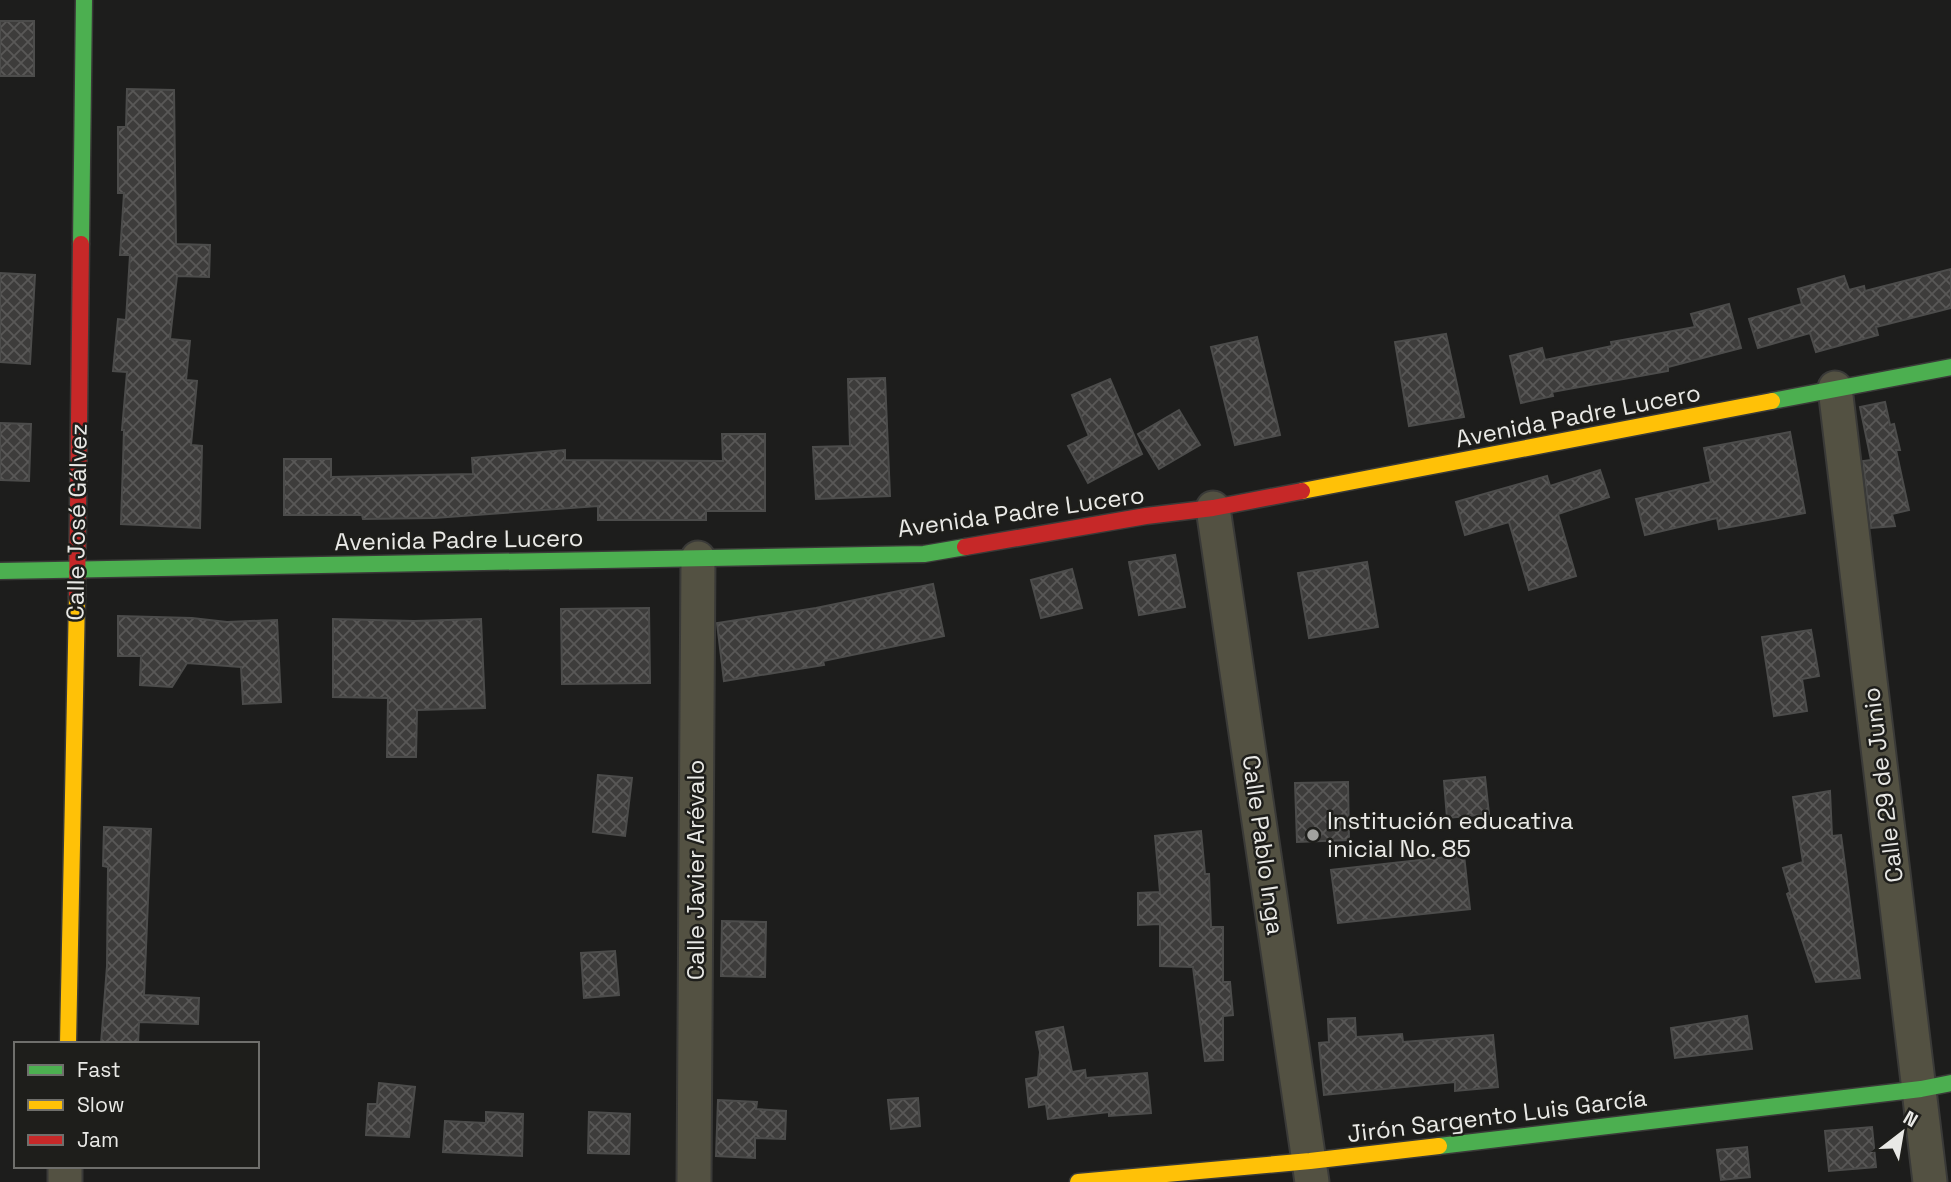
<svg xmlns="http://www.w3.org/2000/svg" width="1951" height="1182" font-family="'Space Grotesk',sans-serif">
	<defs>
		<pattern id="building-cross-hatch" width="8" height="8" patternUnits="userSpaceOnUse" patternTransform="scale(1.75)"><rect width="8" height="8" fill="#3d3c3b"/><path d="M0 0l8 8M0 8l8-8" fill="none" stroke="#595857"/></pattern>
	</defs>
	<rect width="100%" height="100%" fill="#1d1d1c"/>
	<g fill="url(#building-cross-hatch)" stroke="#4c4c4b" stroke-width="2">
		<rect x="0" y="21" width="34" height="55"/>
		<path d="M 127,89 L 174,90 L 176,244 L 210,245 L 209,277 L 177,276 L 170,339 L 190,341 L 186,380 L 197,381 L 191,445 L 202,446 L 200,528 L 121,524 L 124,430 L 122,430 L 127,372 L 113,371 L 118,319 L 126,320 L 130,255 L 120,255 L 124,193 L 118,193 L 118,127 L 126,127 Z"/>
		<path d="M 1951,269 L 1951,308 L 1876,327 L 1878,335 L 1816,352 L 1810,333 L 1758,348 L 1749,319 L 1802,304 L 1798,289 L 1844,276 L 1849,290 L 1864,286 L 1865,291 Z"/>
		<path d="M 0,273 L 35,275 L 30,364 L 0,362 Z"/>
		<path d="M 1729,304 L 1741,348 L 1668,367 L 1668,371 L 1552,392 L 1553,396 L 1521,403 L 1510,356 L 1542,348 L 1545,360 L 1612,346 L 1611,342 L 1695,327 L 1691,314 Z"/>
		<path d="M 1446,334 L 1464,417 L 1409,426 L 1395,342 Z"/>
		<path d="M 1257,337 L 1280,435 L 1235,445 L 1211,347 Z"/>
		<path d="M 885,378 L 890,496 L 816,499 L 813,447 L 850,446 L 848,379 Z"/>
		<path d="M 1110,379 L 1142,454 L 1088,483 L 1068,446 L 1089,436 L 1072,395 Z"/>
		<path d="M 1885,402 L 1890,425 L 1894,424 L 1900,450 L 1896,450 L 1909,510 L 1892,514 L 1895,526 L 1871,528 L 1863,461 L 1871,460 L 1860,407 Z"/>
		<path d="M 1179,410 L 1200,445 L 1159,469 L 1138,434 Z"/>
		<path d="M 0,423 L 31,424 L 29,481 L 0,480 Z"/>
		<path d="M 1790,432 L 1805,513 L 1719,529 L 1717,518 L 1645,535 L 1636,499 L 1711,482 L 1704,448 Z"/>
		<path d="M 722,434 L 765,434 L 765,511 L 706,511 L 706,520 L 598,520 L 598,506 L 434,518 L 363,519 L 362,515 L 284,515 L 284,459 L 331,459 L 331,477 L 473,474 L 472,458 L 565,450 L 565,460 L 723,461 Z"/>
		<path d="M 1600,470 L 1609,497 L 1558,514 L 1576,576 L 1529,590 L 1509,522 L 1465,535 L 1456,502 L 1547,476 L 1550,486 Z"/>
		<path d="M 1175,555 L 1185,607 L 1139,615 L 1129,562 Z"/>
		<path d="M 1367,562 L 1378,627 L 1309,638 L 1298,573 Z"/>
		<path d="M 1072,569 L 1082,608 L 1041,618 L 1031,580 Z"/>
		<path d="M 933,584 L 944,636 L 823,661 L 824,665 L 724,681 L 717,623 L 816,608 Z"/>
		<path d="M 649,608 L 650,683 L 562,684 L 561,609 Z"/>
		<path d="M 118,616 L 192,618 L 227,622 L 277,620 L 281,702 L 243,704 L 241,667 L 187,663 L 172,687 L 140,685 L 141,656 L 118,656 Z"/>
		<path d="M 333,619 L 414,621 L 481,619 L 485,708 L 417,710 L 416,757 L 387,757 L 388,698 L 333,697 Z"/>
		<path d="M 1811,630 L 1819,676 L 1802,679 L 1807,711 L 1774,716 L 1762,637 Z"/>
		<path d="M 598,775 L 632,778 L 625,836 L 593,832 Z"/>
		<path d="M 1485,777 L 1489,814 L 1447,818 L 1444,781 Z"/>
		<path d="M 1348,782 L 1349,840 L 1297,842 L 1295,783 Z"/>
		<path d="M 1830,791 L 1832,836 L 1841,835 L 1860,978 L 1816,982 L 1787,894 L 1790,892 L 1783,868 L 1803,862 L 1793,797 Z"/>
		<path d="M 104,827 L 151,829 L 144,995 L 199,998 L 198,1024 L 139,1022 L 138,1044 L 101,1044 L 107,966 L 108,867 L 103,866 Z"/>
		<path d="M 1201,831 L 1205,874 L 1209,874 L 1211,927 L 1223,927 L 1223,982 L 1230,982 L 1233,1015 L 1223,1016 L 1223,1060 L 1205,1061 L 1193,967 L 1160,966 L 1160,924 L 1138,925 L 1138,893 L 1160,892 L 1155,836 Z"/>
		<path d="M 1464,855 L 1470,909 L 1338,923 L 1331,870 Z"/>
		<path d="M 722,921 L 766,922 L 765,977 L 721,976 Z"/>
		<path d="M 615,951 L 619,995 L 584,998 L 581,953 Z"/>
		<path d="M 1747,1016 L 1752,1049 L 1675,1058 L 1671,1028 Z"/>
		<path d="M 1355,1018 L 1356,1037 L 1402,1034 L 1403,1042 L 1493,1035 L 1498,1087 L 1455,1091 L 1455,1082 L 1324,1095 L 1319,1043 L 1329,1042 L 1328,1019 Z"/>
		<path d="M 1063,1027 L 1072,1072 L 1085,1070 L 1086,1078 L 1147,1073 L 1151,1113 L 1109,1116 L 1109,1112 L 1048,1119 L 1046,1104 L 1029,1107 L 1026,1079 L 1038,1077 L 1040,1052 L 1036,1032 Z"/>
		<path d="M 379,1083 L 415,1087 L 409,1137 L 366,1135 L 368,1104 L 377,1104 Z"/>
		<path d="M 918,1098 L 920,1126 L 891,1129 L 888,1100 Z"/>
		<path d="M 718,1100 L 757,1102 L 756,1109 L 786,1111 L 785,1139 L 755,1138 L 755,1158 L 716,1156 Z"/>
		<path d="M 486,1112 L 523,1114 L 522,1156 L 443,1152 L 445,1121 L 486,1123 Z"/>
		<path d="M 589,1112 L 630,1114 L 629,1154 L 588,1153 Z"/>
		<path d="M 1872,1127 L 1876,1167 L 1829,1171 L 1825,1131 Z"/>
		<path d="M 1747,1147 L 1750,1177 L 1721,1180 L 1717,1150 Z"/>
	</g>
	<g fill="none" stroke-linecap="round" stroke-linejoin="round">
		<g stroke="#3a3a38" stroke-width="37">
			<g id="street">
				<path d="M 1835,388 L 1930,1182"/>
				<path d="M 1213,508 L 1312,1182"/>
				<path d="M 65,1182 L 65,1166"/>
				<path d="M 694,1182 L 698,558"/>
			</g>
		</g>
		<g stroke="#3a3a38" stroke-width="19">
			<g id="fast">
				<path d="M 81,244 L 84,0"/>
				<path d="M 1772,401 L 1951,367"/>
				<path d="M 0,571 L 924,554 L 965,547"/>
				<path d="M 1439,1146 L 1921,1089 L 1951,1083"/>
			</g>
		</g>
		<g stroke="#3a3a38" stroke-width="19">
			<g id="slow">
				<path d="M 1302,491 L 1772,401"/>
				<path d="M 68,1044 L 77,597"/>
				<path d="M 1078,1182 L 1310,1161 L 1439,1146"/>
			</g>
		</g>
		<g stroke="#3a3a38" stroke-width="19">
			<g id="jam">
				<path d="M 965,547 L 1146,516 L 1213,508 L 1302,491"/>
				<path d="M 77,597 L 81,244"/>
			</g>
		</g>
		<use href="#street" stroke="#535142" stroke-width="33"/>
		<use href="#fast" stroke="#4caf50" stroke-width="16"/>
		<use href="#slow" stroke="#ffc107" stroke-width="16"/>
		<use href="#jam" stroke="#c62828" stroke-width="16"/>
	</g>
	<circle fill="#a2a29f" stroke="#1e1e1b" stroke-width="2.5" cx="1313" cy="835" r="7"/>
	<g text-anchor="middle" stroke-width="5" stroke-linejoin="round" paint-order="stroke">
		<g font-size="24" fill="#e9e9e6" stroke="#1e1e1b">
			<text transform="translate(1578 416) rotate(-11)" y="8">Avenida Padre Lucero</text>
			<text transform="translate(1021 512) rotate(-8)" y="8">Avenida Padre Lucero</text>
			<text transform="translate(77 522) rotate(-89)" y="8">Calle José Gálvez</text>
			<text transform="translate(459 540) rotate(-1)" y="8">Avenida Padre Lucero</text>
			<text transform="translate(1883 785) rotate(-97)" y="8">Calle 29 de Junio</text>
			<text transform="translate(1263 845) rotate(82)" y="8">Calle Pablo Inga</text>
			<text transform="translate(696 870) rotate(-90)" y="8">Calle Javier Arévalo</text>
			<text transform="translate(1497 1116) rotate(-7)" y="8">Jirón Sargento Luis García</text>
		</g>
		<g font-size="24" fill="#e9e9e6" stroke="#1e1e1b" text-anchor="start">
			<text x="1327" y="829">Institución educativa<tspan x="1327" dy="28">inicial No. 85</tspan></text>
		</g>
	</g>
	<rect x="14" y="1042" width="245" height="126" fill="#1e1e1b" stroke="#6f6f6c" stroke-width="2"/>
	<rect x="28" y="1065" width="35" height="10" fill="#4caf50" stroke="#6f6f6c" stroke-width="2"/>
	<text x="77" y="1077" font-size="21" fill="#e9e9e6">Fast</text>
	<rect x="28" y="1100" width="35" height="10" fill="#ffc107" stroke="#6f6f6c" stroke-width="2"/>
	<text x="77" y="1112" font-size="21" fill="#e9e9e6">Slow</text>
	<rect x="28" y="1135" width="35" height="10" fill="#c62828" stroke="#6f6f6c" stroke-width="2"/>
	<text x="77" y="1147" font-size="21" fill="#e9e9e6">Jam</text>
	<g transform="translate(1902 1133) rotate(31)" stroke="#1e1e1b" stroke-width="5" paint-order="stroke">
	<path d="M0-5L12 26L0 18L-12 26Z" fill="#e9e9e6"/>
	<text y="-10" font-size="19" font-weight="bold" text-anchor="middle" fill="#e9e9e6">N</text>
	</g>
</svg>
